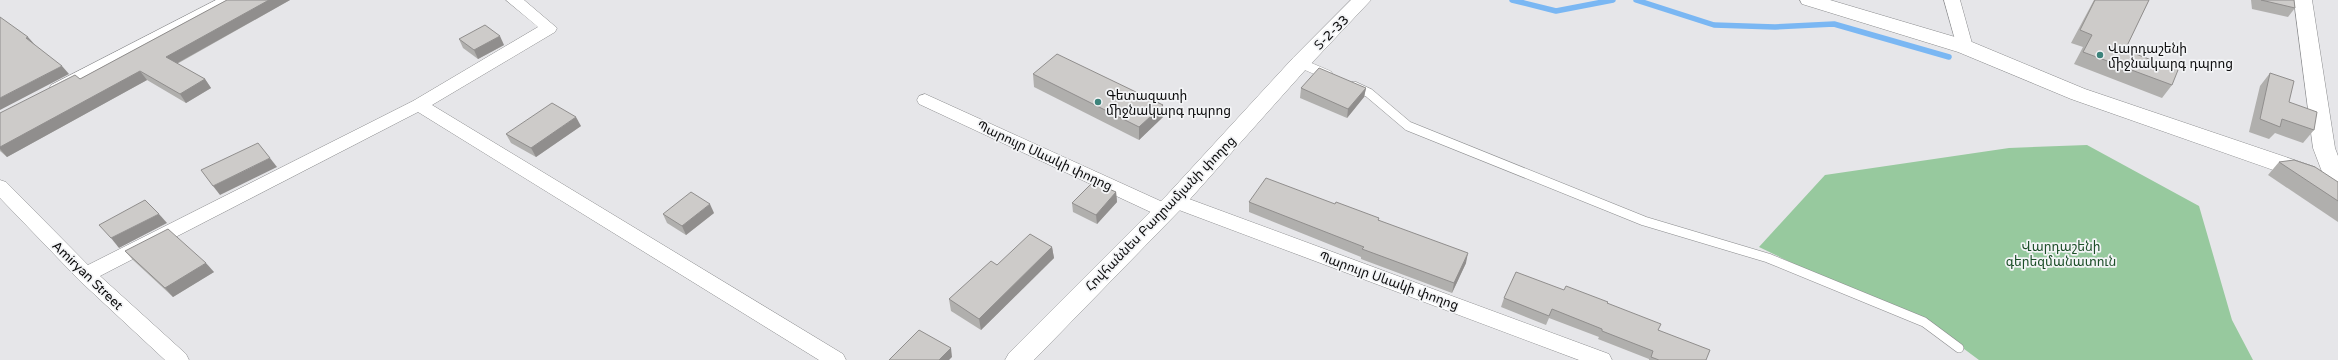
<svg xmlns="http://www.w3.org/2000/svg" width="2338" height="360" font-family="'Varela Round','Noto Sans Armenian',sans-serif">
	<rect width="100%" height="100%" fill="#e6e6e9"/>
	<path fill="#97c99e" d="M 2087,145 L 2199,206 L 2232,320 L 2253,360 L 1979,360 L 1952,340 L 1759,247 L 1825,175 L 2009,148 Z"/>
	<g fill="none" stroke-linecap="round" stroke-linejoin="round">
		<g stroke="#7ab7f3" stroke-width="5.5">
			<path d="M 1512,0 L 1556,11 L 1613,0"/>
			<path d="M 1636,0 L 1714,25 L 1775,27 L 1834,24 L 1949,57"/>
		</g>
		<g stroke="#8b8c8e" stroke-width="10">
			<g id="service">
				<path d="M 1300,63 L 1328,75"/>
				<path d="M 1354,86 L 1369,93 L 1408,126 L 1644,221 L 1768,258 L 1924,322 L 1959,348"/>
			</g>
		</g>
		<g stroke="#8b8c8e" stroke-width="1">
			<g id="minor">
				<path d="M 216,0 L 236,0 L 233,3 L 63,93 L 57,95 L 51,93 L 49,89 L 51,85 Z"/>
				<path d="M 506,0 L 524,0 L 557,28 L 555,32 L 432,105 L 843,354 L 846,360 L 819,360 L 418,112 L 100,276 L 186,354 L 189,360 L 165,360 L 79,280 L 0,198 L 0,180 L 6,182 L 88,265 L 413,101 L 538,27 Z"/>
				<path d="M 1944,0 L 1960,0 L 1973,47 L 1971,51 L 1959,51 L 1957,47 Z"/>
				<path d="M 925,94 L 1167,204 L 1166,201 L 1169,196 L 1175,194 L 1181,196 L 1609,354 L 1612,360 L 1579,360 L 1171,207 L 1173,210 L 1171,215 L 1164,217 L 1157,215 L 919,104 L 917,100 L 919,96 Z"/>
			</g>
		</g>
		<g stroke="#8b8c8e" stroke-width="1">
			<g id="tertiary">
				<path d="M 1351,0 L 1371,0 L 1307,68 L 1183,207 L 1034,360 L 1005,360 L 1009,353 L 1167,195 L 1293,58 Z"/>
				<path d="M 1800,0 L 1830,0 L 1972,42 L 2085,89 L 2315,167 L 2318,173 L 2315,179 L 2307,181 L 2299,179 L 2071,99 L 1958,52 L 1802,4 Z"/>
			</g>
		</g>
		<g stroke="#8b8c8e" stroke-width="1">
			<path id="secondary" d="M 2294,0 L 2312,0 L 2335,148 L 2338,156 L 2338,193 L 2330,191 L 2327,185 L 2313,148 Z"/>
		</g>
		<use href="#service" stroke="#fff" stroke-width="9"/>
		<use href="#minor" fill="#fff" fill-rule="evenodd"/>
		<use href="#tertiary" fill="#fff" fill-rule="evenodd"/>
		<use href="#secondary" fill="#fff" fill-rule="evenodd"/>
	</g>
	<g fill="#b0afad">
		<path d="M 227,0 L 290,0 L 177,64 L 205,79 L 211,88 L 186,103 L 147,80 L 7,157 L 0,151 L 0,113 L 80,79 Z"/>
		<path d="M 2094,0 L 2149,0 L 2125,50 L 2172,85 L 2162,98 L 2074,64 L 2083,47 L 2071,43 Z"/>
		<path d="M 2251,0 L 2294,0 L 2295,8 L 2288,17 L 2252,9 Z"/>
		<path d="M 459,39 L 504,45 L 478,59 L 463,48 Z"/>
		<path d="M 2270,73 L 2289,102 L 2314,130 L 2303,143 L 2275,133 L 2269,139 L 2249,132 L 2260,86 Z"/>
		<path d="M 1033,74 L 1163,105 L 1163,117 L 1139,140 L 1034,87 Z"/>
		<path d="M 1301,88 L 1366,88 L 1364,97 L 1347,118 L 1300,98 Z"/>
		<path d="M 581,126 L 536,157 L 511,143 L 506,134 Z"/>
		<path d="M 2279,162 L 2338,182 L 2338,222 L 2268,175 Z"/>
		<path d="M 1116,192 L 1117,202 L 1097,224 L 1073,212 L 1072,203 Z"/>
		<path d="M 1249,202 L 1335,204 L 1378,220 L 1466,263 L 1452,293 L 1361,259 L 1361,257 L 1249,212 Z"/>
		<path d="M 714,213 L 686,235 L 667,223 L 663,214 Z"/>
		<path d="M 1052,247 L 1054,258 L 981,330 L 951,311 L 949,299 L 997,265 Z"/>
		<path d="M 125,251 L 214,272 L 173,297 L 133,260 Z"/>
		<path d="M 1564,290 L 1607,303 L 1658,330 L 1706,360 L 1649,360 L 1649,359 L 1598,339 L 1599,337 L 1549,318 L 1546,325 L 1501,307 L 1504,298 Z"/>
	</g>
	<g fill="#908e8d">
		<path d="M 269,0 L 290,0 L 172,66 L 166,57 Z"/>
		<path d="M 500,36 L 504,45 L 478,59 L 474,50 Z"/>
		<path d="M 28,37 L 36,46 L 26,38 Z"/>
		<path d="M 62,66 L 69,74 L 0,110 L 0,98 Z"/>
		<path d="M 140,71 L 147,80 L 7,157 L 0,149 L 0,147 Z"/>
		<path d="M 205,79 L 211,88 L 186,103 L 180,94 Z"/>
		<path d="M 1366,88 L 1364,97 L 1347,118 L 1348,109 Z"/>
		<path d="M 1163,105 L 1163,117 L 1139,140 L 1139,127 Z"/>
		<path d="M 576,117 L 581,126 L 536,157 L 531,148 Z"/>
		<path d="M 270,158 L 277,167 L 220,195 L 213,186 Z"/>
		<path d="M 1116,192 L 1117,202 L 1097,224 L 1096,215 Z"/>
		<path d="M 710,204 L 714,213 L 686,235 L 682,226 Z"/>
		<path d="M 159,214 L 167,223 L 119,248 L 111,238 Z"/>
		<path d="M 1052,247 L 1054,258 L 981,330 L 979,319 Z"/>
		<path d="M 1468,253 L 1466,263 L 1452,293 L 1454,283 Z"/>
		<path d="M 206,263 L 214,272 L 173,297 L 165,288 Z"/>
		<path d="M 951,348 L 952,357 L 949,360 L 939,360 Z"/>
	</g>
	<g fill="#cdcbc9" stroke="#908e8d">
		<path d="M 227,0 L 269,0 L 166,57 L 205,79 L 180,94 L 140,71 L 0,147 L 0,113 L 75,75 L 80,79 Z"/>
		<path d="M 2095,0 L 2149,0 L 2125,50 L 2178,70 L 2172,85 L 2083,52 L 2092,35 L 2080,30 Z"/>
		<path d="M 2261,0 L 2294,0 L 2295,8 Z"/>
		<path d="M 0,17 L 28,37 L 26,38 L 62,66 L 0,98 Z"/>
		<path d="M 485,25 L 500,36 L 474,50 L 459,39 Z"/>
		<path d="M 1057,54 L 1163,105 L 1139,127 L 1033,74 Z"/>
		<path d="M 1319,68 L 1366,88 L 1348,109 L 1301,88 Z"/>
		<path d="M 2270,73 L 2294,81 L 2289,102 L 2317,112 L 2314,130 L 2282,119 L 2280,127 L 2260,119 Z"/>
		<path d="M 552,103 L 576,117 L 531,148 L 506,134 Z"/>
		<path d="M 258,143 L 270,158 L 213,186 L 201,170 Z"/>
		<path d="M 2294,160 L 2315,167 L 2338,182 L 2338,201 L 2279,162 Z"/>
		<path d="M 1266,178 L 1335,204 L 1336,202 L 1379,218 L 1378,220 L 1468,253 L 1454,283 L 1362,249 L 1364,247 L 1249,202 Z"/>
		<path d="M 1093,182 L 1116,192 L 1096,215 L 1072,203 Z"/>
		<path d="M 691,192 L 710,204 L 682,226 L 663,214 Z"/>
		<path d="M 145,200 L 159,214 L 111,238 L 99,225 Z"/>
		<path d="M 168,229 L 206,263 L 165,288 L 125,251 Z"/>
		<path d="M 1030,234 L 1052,247 L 979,319 L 949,299 L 991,261 L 997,265 Z"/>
		<path d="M 1516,272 L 1564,290 L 1566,286 L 1608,302 L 1607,303 L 1661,324 L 1658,330 L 1710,350 L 1706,360 L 1659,360 L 1651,357 L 1653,351 L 1602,331 L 1602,329 L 1552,309 L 1549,316 L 1504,298 Z"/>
		<path d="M 919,330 L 951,348 L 939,360 L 889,360 Z"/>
	</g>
	<g fill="#3d837b" stroke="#f3f4f6" stroke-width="1.5">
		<circle cx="2100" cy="55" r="4"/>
		<circle cx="1098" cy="102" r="4"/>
	</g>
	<g text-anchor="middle" stroke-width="3.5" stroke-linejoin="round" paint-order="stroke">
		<g font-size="13" fill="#0c0c0d" stroke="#f3f4f6">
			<text transform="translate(1331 32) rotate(-45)" y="5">Տ-2-33</text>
			<text transform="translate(1045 155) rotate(25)" y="5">Պարույր Սևակի փողոց</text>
			<text transform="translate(1160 213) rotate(-46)" y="5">Հովհաննես Բաղրամյանի փողոց</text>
			<text transform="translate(88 275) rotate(44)" y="5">Amiryan Street</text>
			<text transform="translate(1389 280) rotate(20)" y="5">Պարույր Սևակի փողոց</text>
		</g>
		<g font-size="13" fill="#0c0c0d" stroke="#f3f4f6" text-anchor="start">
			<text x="2108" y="53">Վարդաշենի<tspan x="2108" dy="15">միջնակարգ դպրոց</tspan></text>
			<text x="1106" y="100">Գետազատի<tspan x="1106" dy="15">միջնակարգ դպրոց</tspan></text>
		</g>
		<g font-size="13" fill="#1c4e28" stroke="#f3f4f6">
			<text x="2061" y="251">Վարդաշենի<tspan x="2061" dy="15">գերեզմանատուն</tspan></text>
		</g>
	</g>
</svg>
